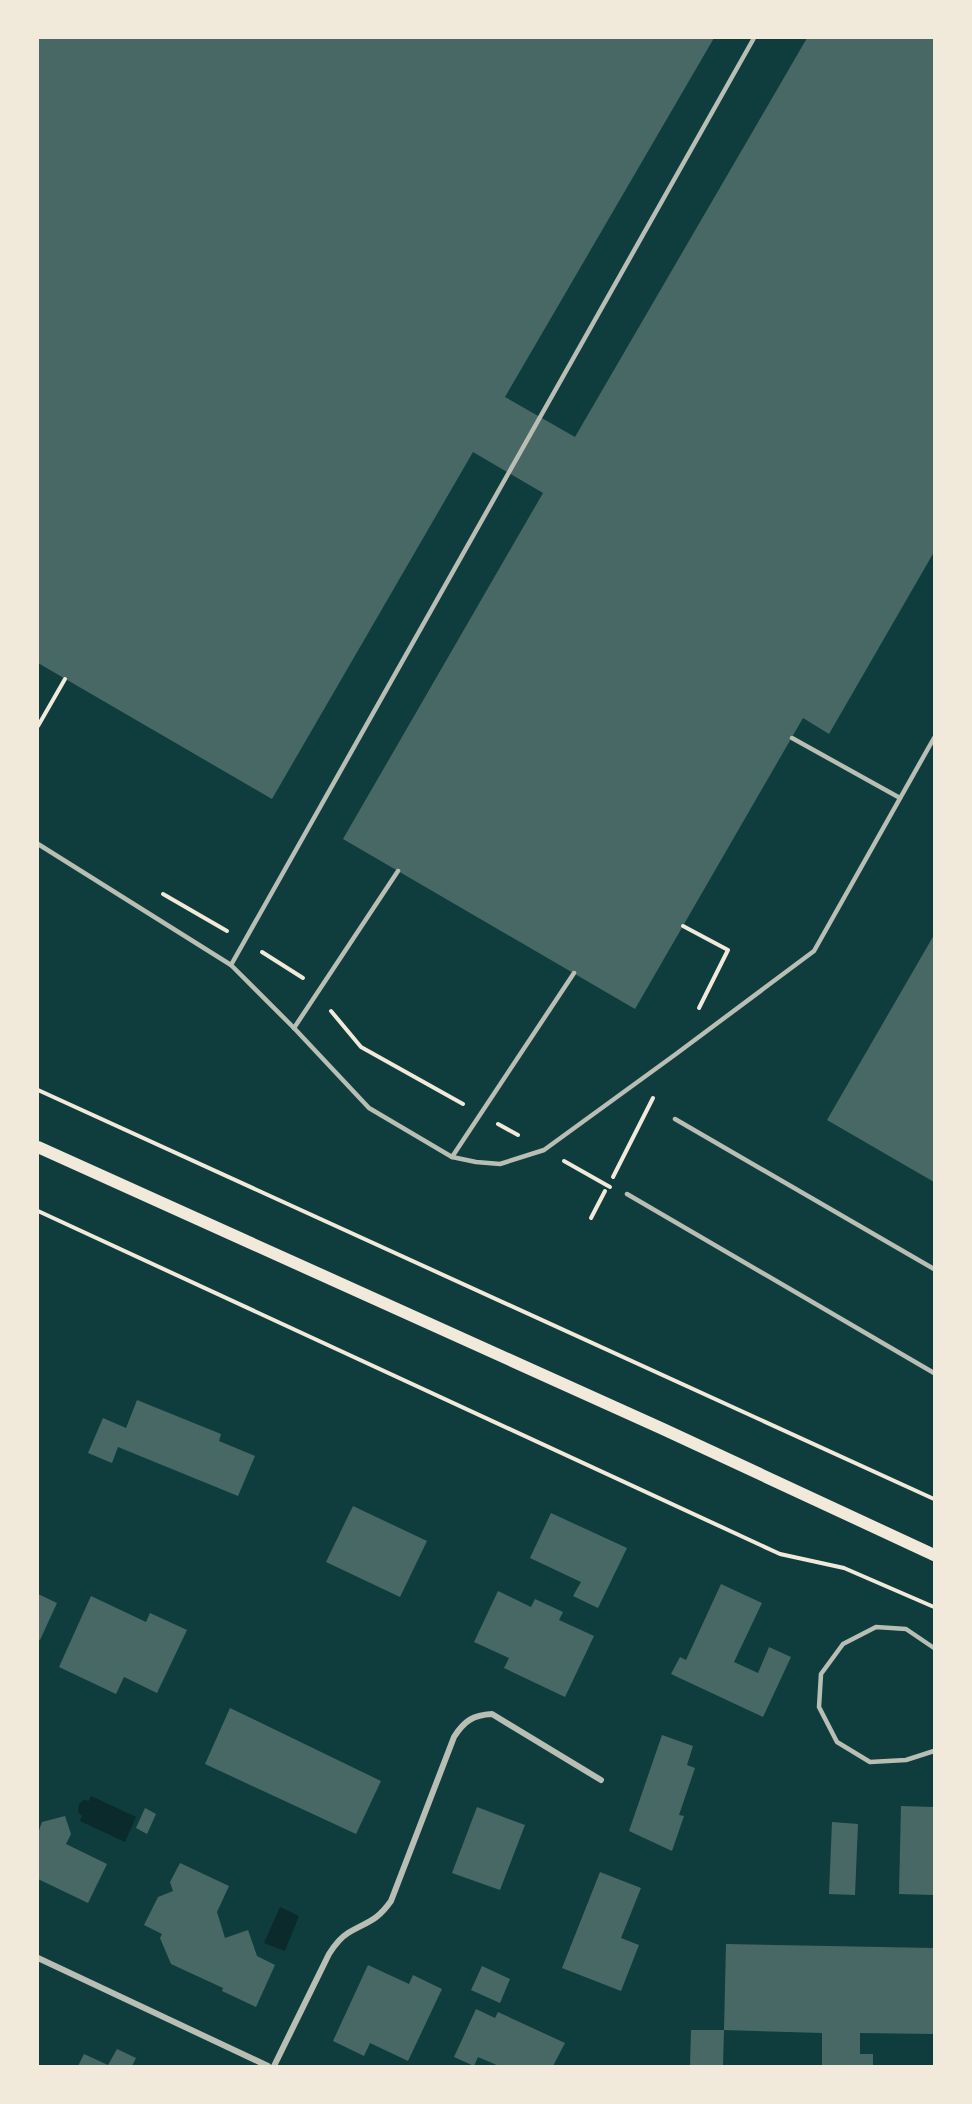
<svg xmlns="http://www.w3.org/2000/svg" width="972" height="2104" font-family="'Archivo Narrow',sans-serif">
	<rect width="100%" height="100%" fill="#0f3d3e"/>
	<g fill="#0a2a2b">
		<path d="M 91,1796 L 136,1817 L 125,1842 L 80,1821 L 82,1816 L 78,1812 L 79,1804 L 84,1800 L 89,1801 Z"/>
		<path d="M 280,1907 L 299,1916 L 285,1951 L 264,1943 Z"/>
	</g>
	<g fill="#486865">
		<path d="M 38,38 L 714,38 L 505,397 L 575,437 L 807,38 L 934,38 L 934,552 L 829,734 L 803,718 L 635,1009 L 343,839 L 543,493 L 473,452 L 272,799 L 38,663 Z"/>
		<path d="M 934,935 L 934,1182 L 827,1120 Z"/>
		<path d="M 137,1400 L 221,1434 L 219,1441 L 255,1456 L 238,1496 L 118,1447 L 112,1463 L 88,1453 L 103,1418 L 126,1428 Z"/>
		<path d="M 353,1506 L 427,1541 L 400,1597 L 326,1562 Z"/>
		<path d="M 551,1513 L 627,1548 L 598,1608 L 573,1596 L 581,1582 L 530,1558 Z"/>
		<path d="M 721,1584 L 762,1603 L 734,1662 L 758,1673 L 769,1647 L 791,1657 L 763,1717 L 671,1674 L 680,1657 L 686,1660 Z"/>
		<path d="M 498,1591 L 531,1607 L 535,1599 L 563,1612 L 559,1620 L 594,1636 L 565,1697 L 504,1668 L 509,1658 L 474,1642 Z"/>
		<path d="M 38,1594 L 57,1603 L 40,1640 L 38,1639 Z"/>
		<path d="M 91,1596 L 146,1622 L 150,1613 L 187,1630 L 157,1693 L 124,1677 L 116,1694 L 59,1667 Z"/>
		<path d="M 230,1708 L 381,1781 L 356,1834 L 205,1764 Z"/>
		<path d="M 662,1735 L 693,1746 L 687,1765 L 695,1768 L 679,1815 L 684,1816 L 672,1851 L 629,1831 Z"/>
		<path d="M 901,1806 L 934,1807 L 934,1895 L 899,1894 Z"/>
		<path d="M 477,1807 L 525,1825 L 500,1890 L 452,1873 Z"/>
		<path d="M 145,1808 L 156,1814 L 147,1834 L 136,1828 Z"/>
		<path d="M 65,1816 L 71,1834 L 66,1844 L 107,1864 L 88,1903 L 38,1879 L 38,1833 L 42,1822 Z"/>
		<path d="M 832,1822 L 858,1824 L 855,1895 L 829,1894 Z"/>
		<path d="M 180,1863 L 229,1886 L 217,1912 L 225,1938 L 248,1930 L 257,1956 L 275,1965 L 256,2007 L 222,1991 L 223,1988 L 171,1964 L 160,1938 L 162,1934 L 144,1925 L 158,1897 L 173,1891 L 170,1882 Z"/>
		<path d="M 600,1872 L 641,1888 L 621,1938 L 639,1945 L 621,1991 L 562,1968 Z"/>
		<path d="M 726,1944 L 934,1948 L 934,2034 L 860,2033 L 860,2054 L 873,2054 L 873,2066 L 822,2066 L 822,2033 L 724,2030 Z"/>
		<path d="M 368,1965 L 409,1984 L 413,1975 L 442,1989 L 408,2061 L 370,2043 L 364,2056 L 333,2041 Z"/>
		<path d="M 482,1966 L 510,1979 L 500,2003 L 471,1990 Z"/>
		<path d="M 476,2009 L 495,2018 L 498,2012 L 565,2043 L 553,2066 L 499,2066 L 478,2057 L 474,2066 L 454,2057 Z"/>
		<path d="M 691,2030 L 724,2030 L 723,2066 L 690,2066 Z"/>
		<path d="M 117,2049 L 136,2058 L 132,2066 L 78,2066 L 84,2054 L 108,2065 Z"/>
	</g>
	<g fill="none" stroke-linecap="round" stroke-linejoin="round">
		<g stroke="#f1e9da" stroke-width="4">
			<path d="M 38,726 L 65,679"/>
			<path d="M 163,894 L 227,931"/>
			<path d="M 683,926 L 728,950 L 699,1008"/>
			<path d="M 262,952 L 303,978"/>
			<path d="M 331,1011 L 361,1047 L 463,1104"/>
			<path d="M 38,1090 L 934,1499"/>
			<path d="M 498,1124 L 518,1135"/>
			<path d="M 564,1161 L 610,1187"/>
			<path d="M 613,1177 L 653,1098"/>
			<path d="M 38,1211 L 780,1554 L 844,1568 L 934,1607"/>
			<path d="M 591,1218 L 605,1191"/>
		</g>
		<g stroke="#b8beb3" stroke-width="4.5">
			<path d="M 792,738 L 900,798"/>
			<path d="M 38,844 L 231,965 L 294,1028 L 369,1108 L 452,1157 L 476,1162 L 500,1164 L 544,1150 L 676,1054 L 814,951 L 934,738"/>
			<path d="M 231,965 L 754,38"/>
			<path d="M 294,1028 L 398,871"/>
			<path d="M 675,1119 L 934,1269"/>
			<path d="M 452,1157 L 574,973"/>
			<path d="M 627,1194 L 934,1373"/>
			<path d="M 934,1648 L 906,1629 L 876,1627 L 843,1644 L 821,1674 L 819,1707 L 837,1742 L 870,1762 L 906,1760 L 934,1751"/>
		</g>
		<g stroke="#b8beb3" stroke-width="6">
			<path d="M 38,1958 L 268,2066"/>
			<path d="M 274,2066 L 329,1954 C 334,1946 340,1938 348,1933 C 368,1921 376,1922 391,1901 L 454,1737 C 464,1721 473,1715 492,1714 L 601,1780"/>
		</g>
		<path stroke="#f1e9da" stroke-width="12" d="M 38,1147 L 663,1429 L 934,1555"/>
	</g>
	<rect width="972" height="2104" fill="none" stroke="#f1e9da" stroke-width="78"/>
</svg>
